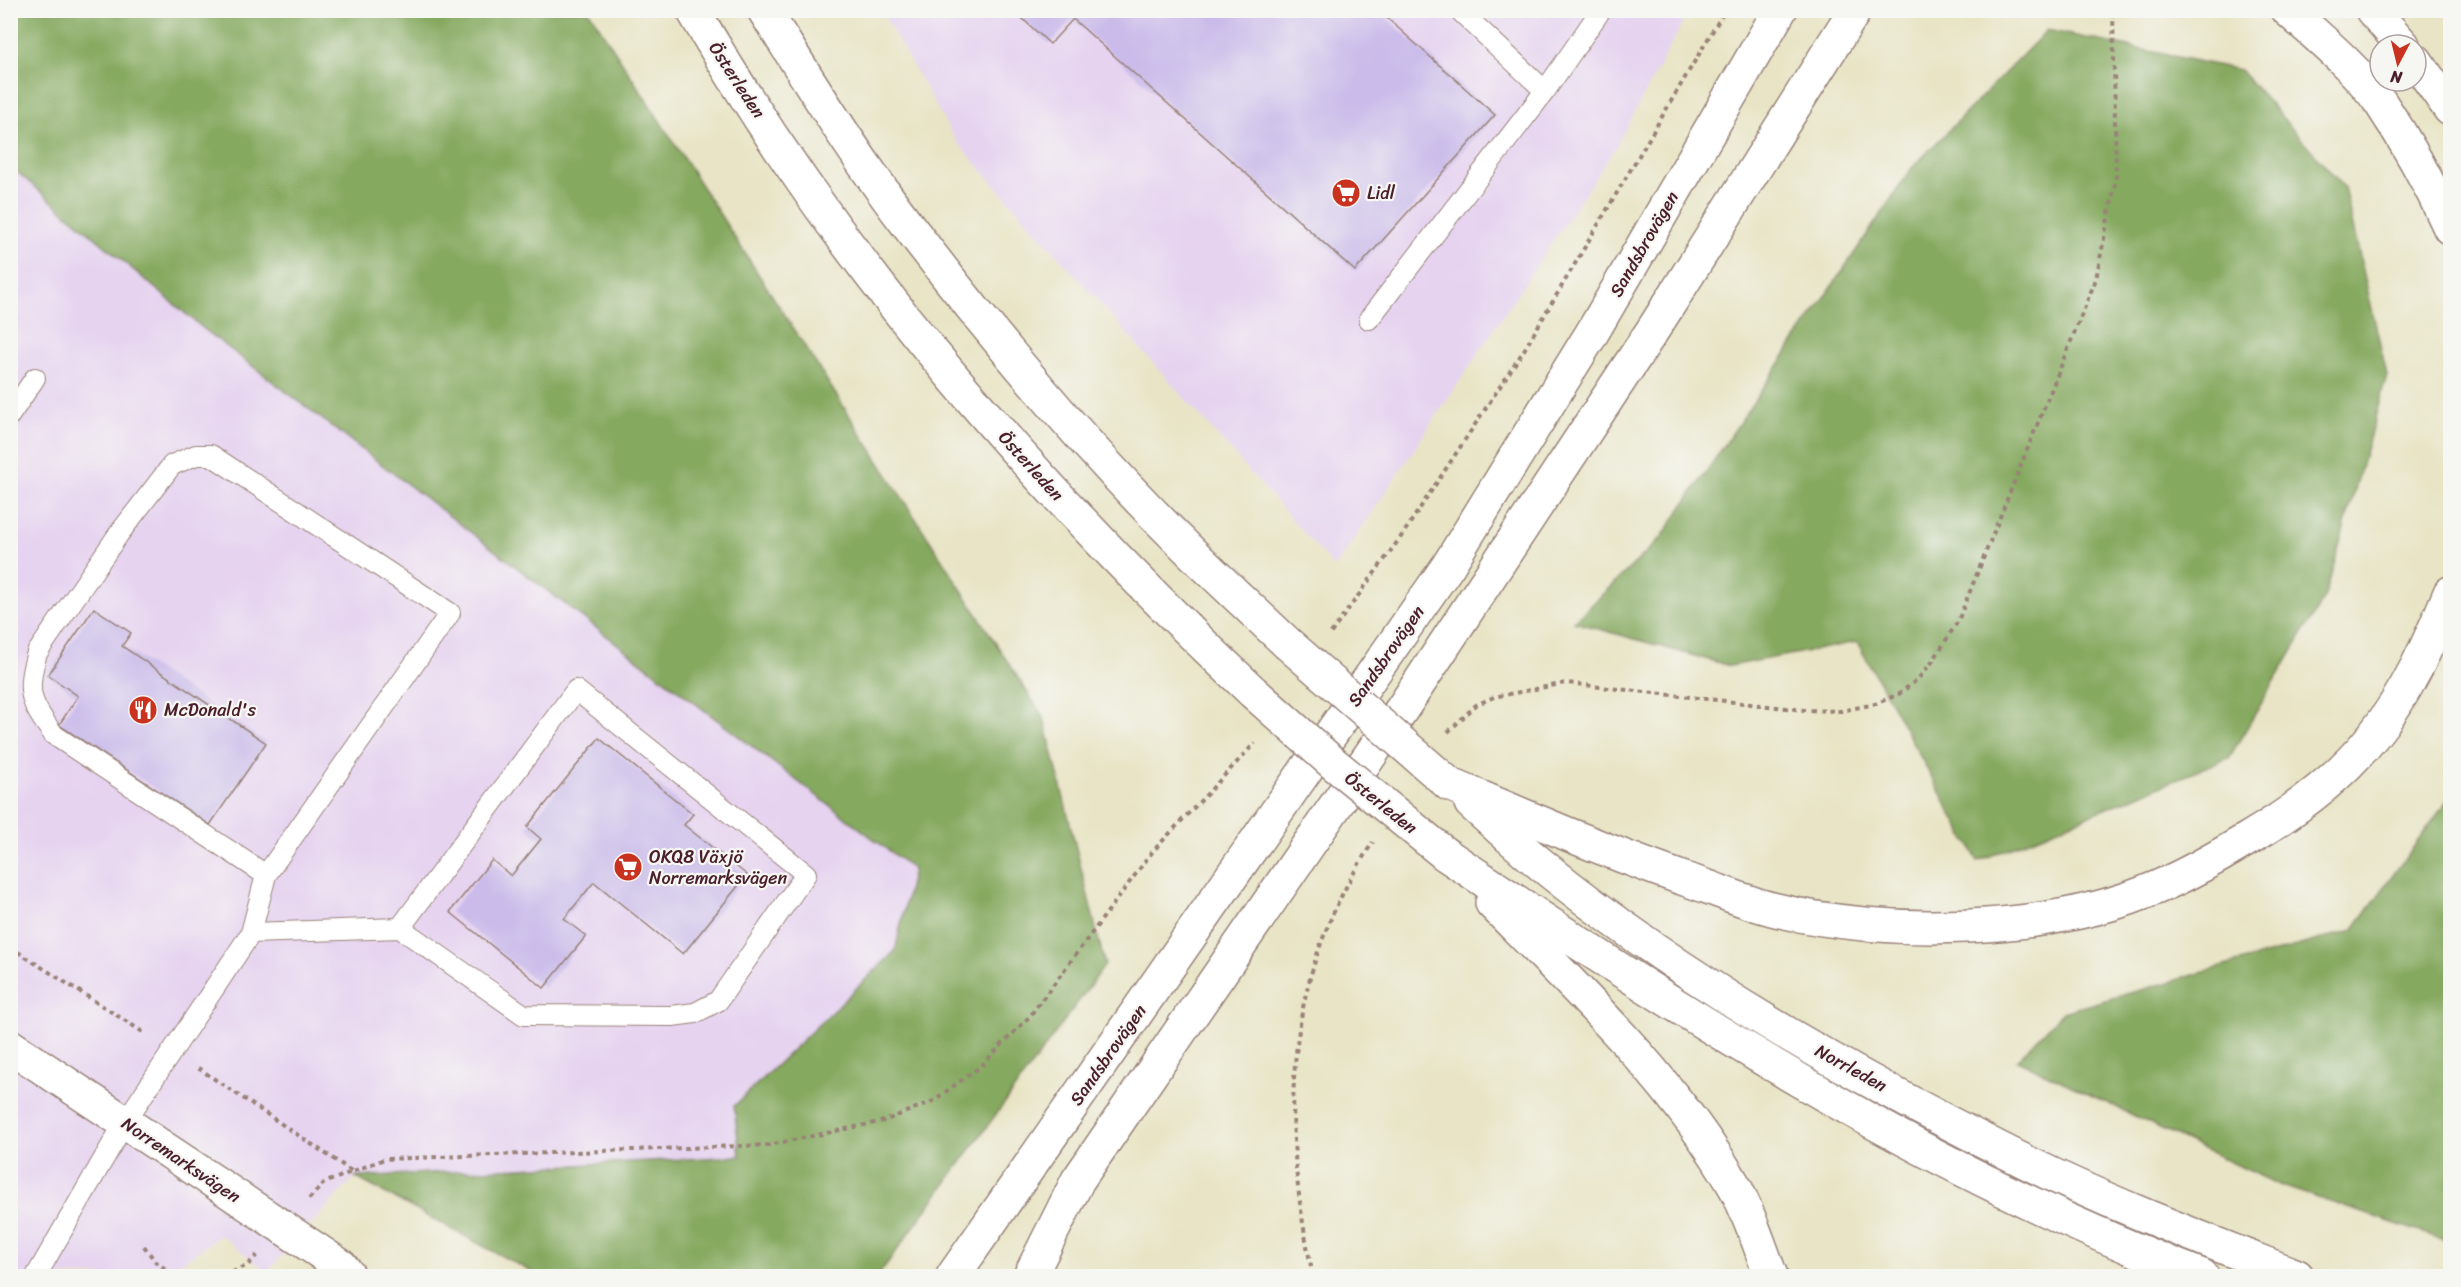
<svg xmlns="http://www.w3.org/2000/svg" width="2461" height="1287" font-family="Sriracha,sans-serif">
	<rect width="100%" height="100%" fill="#f6f6f2"/>
	<filter id="ink" filterUnits="userSpaceOnUse"><feTurbulence type="fractalNoise" baseFrequency=".0167" numOctaves="2"/><feDisplacementMap in="SourceGraphic" scale="12" xChannelSelector="R" yChannelSelector="G"/><feConvolveMatrix kernelMatrix="1 2 1 2 8 2 1 2 1" color-interpolation-filters="sRGB"/></filter>
	<filter id="wash" filterUnits="userSpaceOnUse"><feTurbulence type="fractalNoise" baseFrequency=".008" numOctaves="4" result="noise"/><feDisplacementMap in="SourceGraphic" scale="24" xChannelSelector="R" yChannelSelector="G"/><feGaussianBlur stdDeviation="1.35" result="paint"/><feColorMatrix in="noise" values="0 0 0 0 0 0 0 0 0 0 0 0 0 0 0 0 0 1.4 0 .05"/><feComposite in="paint" operator="in"/></filter>
	<g filter="url(#wash)">
		<rect width="100%" height="100%" fill="#e8e4c5"/>
		<g fill="#e6d3f0">
			<path d="M 881,11 L 1689,11 L 1617,145 L 1335,568 L 956,141 Z"/>
			<path d="M 10,167 L 205,330 L 913,869 L 895,951 L 734,1106 L 741,1156 L 355,1177 L 267,1272 L 221,1235 L 162,1276 L 11,1276 Z"/>
		</g>
		<g fill="#85a95e" stroke="#686444" stroke-width="1.5">
			<path d="M 10,11 L 589,11 L 1044,718 L 1105,965 L 878,1276 L 539,1276 L 355,1177 L 740,1156 L 734,1106 L 895,951 L 913,869 L 205,330 L 11,167 Z"/>
			<path d="M 2047,30 L 2240,70 L 2344,187 L 2387,375 L 2325,596 L 2229,758 L 1978,861 L 1857,642 L 1730,666 L 1574,622 L 1662,537 L 1912,168 Z"/>
			<path d="M 2450,797 L 2450,1242 L 2279,1185 L 2017,1060 L 2063,1012 L 2353,930 Z"/>
		</g>
		<g id="blocks">
			<g fill="#cabbea">
				<path d="M 1013,10 L 1378,10 L 1495,115 L 1355,271 L 1073,19 L 1050,44 Z"/>
				<path d="M 94,608 L 131,633 L 122,646 L 266,743 L 210,825 L 59,725 L 78,696 L 48,675 Z"/>
				<path d="M 599,738 L 693,814 L 684,825 L 747,875 L 683,954 L 594,882 L 564,919 L 586,936 L 544,988 L 450,912 L 492,860 L 511,876 L 541,839 L 527,827 Z"/>
			</g>
		</g>
	</g>
	<g filter="url(#ink)">
		<use href="#blocks" fill-opacity="0" stroke="#998278" stroke-width="1.5"/>
		<g fill="none" stroke-linecap="round" stroke-linejoin="round">
			<g stroke="#998278" stroke-width="22">
				<g id="service">
					<path d="M 1459,10 L 1545,91"/>
					<path d="M 1369,319 L 1545,91 L 1601,10"/>
					<path d="M 10,415 L 35,378"/>
					<path d="M 251,933 L 266,875 L 450,613 L 211,455 L 196,455 L 172,465 L 118,535 L 37,653 C 25,692 30,703 54,735 L 266,875"/>
					<path d="M 36,1276 L 125,1122 L 251,933 L 400,928 L 524,1015 L 672,1016 L 695,1013 L 718,1001 L 806,874 L 576,690 L 400,928"/>
				</g>
			</g>
			<g stroke="#998278" stroke-width="36">
				<path id="minor" d="M 10,1046 L 341,1266 L 349,1276"/>
			</g>
			<g stroke="#998278" stroke-width="36">
				<g id="primary">
					<path d="M 953,1276 L 1448,566 L 1592,333 L 1780,10"/>
					<path d="M 1030,1276 L 1078,1180 L 1404,706 L 1656,325 L 1855,10"/>
				</g>
			</g>
			<g stroke="#998278" stroke-width="36">
				<g id="trunk">
					<path d="M 693,10 C 841,266 1039,491 1253,692"/>
					<path d="M 764,10 C 811,84 857,159 910,228 C 993,337 1082,444 1179,540 C 1214,575 1251,609 1287,643"/>
					<path d="M 2288,10 C 2317,36 2358,70 2380,102 C 2407,142 2430,184 2450,228"/>
					<path d="M 2372,10 L 2403,45"/>
					<path d="M 2416,61 L 2450,109"/>
					<path d="M 1449,784 C 1534,820 1618,857 1705,886 C 1727,894 1749,903 1772,909 C 1883,937 2051,934 2158,887 C 2188,874 2218,857 2246,840 C 2292,813 2339,779 2372,737 C 2407,694 2429,643 2450,593"/>
					<path d="M 1471,803 C 1495,824 1518,846 1543,866 C 1686,982 1850,1074 2014,1156 C 2105,1202 2203,1239 2297,1276"/>
					<path d="M 1445,854 C 1686,1016 1930,1174 2202,1276"/>
					<path d="M 1492,903 C 1577,989 1675,1082 1735,1187 C 1750,1215 1760,1247 1771,1276"/>
				</g>
			</g>
			<g stroke="#998278" stroke-width="4" stroke-dasharray="4.5 4.5" stroke-linecap="butt">
				<path d="M 1331,633 L 1403,534 L 1524,350 L 1725,10"/>
				<path d="M 1448,732 L 1476,705 L 1494,697 L 1566,683 L 1804,710 L 1841,711 L 1875,704 L 1899,694 L 1918,679 L 1933,661 L 1958,621 L 2096,279 L 2116,179 L 2113,10"/>
				<path d="M 10,947 L 146,1034"/>
				<path d="M 198,1068 L 353,1172"/>
				<path d="M 309,1199 L 324,1183 L 384,1159 L 769,1145 L 884,1121 L 933,1101 L 981,1066 L 1029,1017 L 1153,851 L 1255,743"/>
				<path d="M 144,1246 L 155,1261 L 175,1276"/>
				<path d="M 224,1276 L 248,1265 L 257,1255"/>
				<path d="M 1313,1276 C 1280,1121 1281,979 1373,842"/>
			</g>
			<use href="#service" stroke="#fff" stroke-width="20"/>
			<use href="#minor" stroke="#fff" stroke-width="33"/>
			<use href="#primary" stroke="#fff" stroke-width="33"/>
			<use href="#trunk" stroke="#fff" stroke-width="33"/>
			<g stroke="#998278" stroke-width="36" stroke-linecap="butt">
				<g id="trunk-bridge">
					<path d="M 1287,643 L 1449,784"/>
					<path d="M 1253,692 L 1334,764 L 1445,854"/>
				</g>
			</g>
			<use href="#trunk-bridge" stroke="#fff" stroke-width="33"/>
		</g>
	</g>
	<defs>
		<g id="supermarket-disc" transform="scale(1.5)"><circle r="9.5" fill="#c8321e" stroke="#f6f6f2"/><path d="M-6-5.5h2.5l.6 2H6L4.5 2H-2.5L-4.4-4H-6ZM-1.5 3.2a1.3 1.3 0 1 0 .1 0ZM3 3.2a1.3 1.3 0 1 0 .1 0Z" fill="#fff"/></g>
		<g id="restaurant-disc" transform="scale(1.5)"><circle r="9.5" fill="#c8321e" stroke="#f6f6f2"/><path d="M-5-6h1v4h1v-4h1v4h1v-4h1v5L-1.5 .5V6h-2V.5L-5-1ZM5-6V6H3V1.5H1.5Q1.5-4 5-6Z" fill="#fff"/></g>
	</defs>
	<g fill-rule="evenodd">
		<use href="#supermarket-disc" x="1346" y="193"/>
		<use href="#restaurant-disc" x="143" y="710"/>
		<use href="#supermarket-disc" x="628" y="867"/>
	</g>
	<g text-anchor="middle" stroke-width="4.5" stroke-linejoin="round" paint-order="stroke">
		<g font-size="18" fill="#4a1f2b" stroke="#f6f6f2">
			<text transform="translate(737 80) rotate(57)" y="6">Österleden</text>
			<text transform="translate(1644 244) rotate(-60)" y="6">Sandsbrovägen</text>
			<text transform="translate(1031 466) rotate(48)" y="6">Österleden</text>
			<text transform="translate(1386 656) rotate(-55)" y="6">Sandsbrovägen</text>
			<text transform="translate(1381 803) rotate(39)" y="6">Österleden</text>
			<text transform="translate(1108 1055) rotate(-55)" y="6">Sandsbrovägen</text>
			<text transform="translate(1851 1068) rotate(29)" y="6">Norrleden</text>
			<text transform="translate(181 1160) rotate(34)" y="6">Norremarksvägen</text>
		</g>
		<g font-size="18" fill="#4a1f2b" stroke="#f6f6f2" text-anchor="start">
			<text x="1367" y="199">Lidl</text>
			<text x="164" y="716">McDonald's</text>
			<text x="649" y="863">OKQ8 Växjö<tspan x="649" dy="21">Norremarksvägen</tspan></text>
		</g>
	</g>
	<rect width="2461" height="1287" fill="none" stroke="#f6f6f2" stroke-width="36"/>
	<g transform="translate(2398 63) rotate(187)"><circle r="28" fill="#f6f6f2" stroke="#b1a0a2" stroke-width="1.5"/>
	<path d="M0-4.5L10 22L0 15L-10 22Z" fill="#c8321e"/>
	<text y="-9" font-size="16" font-weight="bold" text-anchor="middle" fill="#4a1f2b">N</text>
	</g>
</svg>
